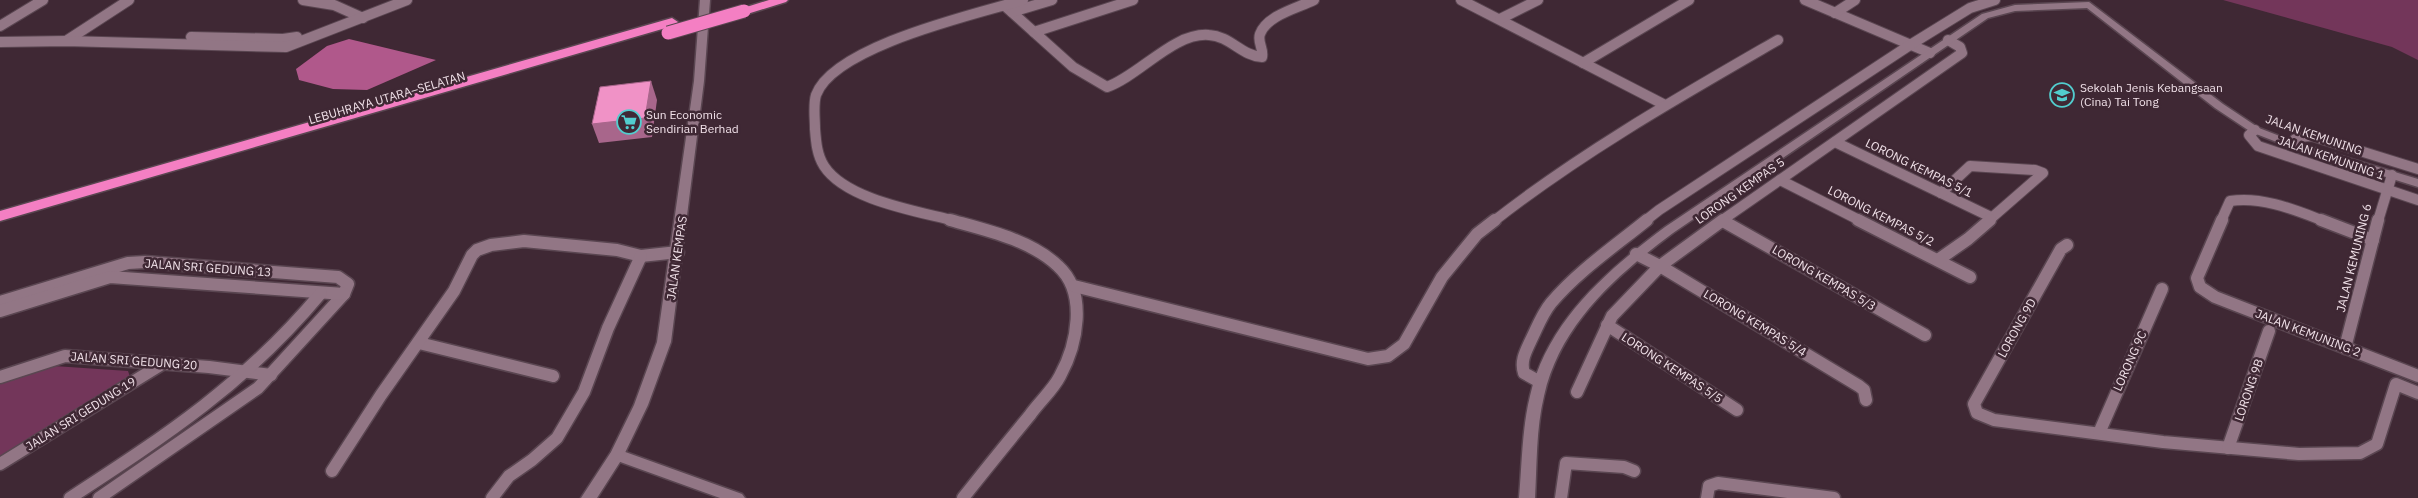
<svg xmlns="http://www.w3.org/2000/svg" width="2418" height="498" font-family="'IBM Plex Sans',sans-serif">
	<rect width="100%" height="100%" fill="#3f2834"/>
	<g fill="#73365a">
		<path d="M 2223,0 L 2418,0 L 2418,60 L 2392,47 Z"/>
		<path d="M 54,366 L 128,371 L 130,377 L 0,458 L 0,384 Z"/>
	</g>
	<path fill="#b0588b" d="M 349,39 L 436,60 L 367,90 L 333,89 L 299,80 L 296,69 L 327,46 Z"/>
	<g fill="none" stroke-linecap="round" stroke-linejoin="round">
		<g stroke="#5a4651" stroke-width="12">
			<g id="minor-far1">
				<path d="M 303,0 L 334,5 L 363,18"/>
				<path d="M 1461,0 L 1665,105"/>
				<path d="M 1805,0 L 1930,53"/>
				<path d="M 1005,6 L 1034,32 L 1133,0"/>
				<path d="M 1012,12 L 1052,0"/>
				<path d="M 1835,13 L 1855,0"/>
				<path d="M 1500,19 L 1538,0"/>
				<path d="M 0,26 L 43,0"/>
				<path d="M 1034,32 L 1073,67 L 1107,87 C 1140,75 1174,32 1209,35 C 1230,36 1242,56 1262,57 C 1264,49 1257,42 1260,34 C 1267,15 1298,8 1314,0"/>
				<path d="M 191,37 L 283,39 L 297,37"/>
				<path d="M 66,41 L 129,0"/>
				<path d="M 0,42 L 66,41 L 286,47 L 407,0"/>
				<path d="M 1583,63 L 1689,0"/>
				<path d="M 2255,130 L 2249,135 L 2258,146 L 2418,200"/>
				<path d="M 1835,142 L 1991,217"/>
				<path d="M 2291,144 L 2297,137 L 2312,136 L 2418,169"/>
				<path d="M 1780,180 L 1861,221"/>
				<path d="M 1941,193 L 1970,166 L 2035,170 L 2043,173 L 1988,221"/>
				<path d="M 955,221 C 917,211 846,200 824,166 C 817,155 816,142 815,129 C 815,118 813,105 816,95 C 834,46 976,14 1023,0"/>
				<path d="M 1494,221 C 1582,152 1681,96 1778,40"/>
				<path d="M 1645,221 L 1659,210 L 1910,45 L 1970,8 L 1995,0"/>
				<path d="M 1721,221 L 1962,53 L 1960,47 L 1948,40"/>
				<path d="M 2221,221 L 2230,201 C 2262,196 2295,210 2324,221"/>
				<path d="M 2378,221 L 2392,175"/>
			</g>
		</g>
		<g stroke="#5a4651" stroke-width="15">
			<g id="minor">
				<path d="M 950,220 C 986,230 1031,240 1058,266 C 1088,293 1077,345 1060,376 C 1053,390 1039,402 1030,415 C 1007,443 985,470 963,498"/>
				<path d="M 1858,220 L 1970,277"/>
				<path d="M 2222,220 L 2197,278 L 2200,287 L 2215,297 L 2418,376"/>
				<path d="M 2321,220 L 2373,240"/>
				<path d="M 1723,221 L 1925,335"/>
				<path d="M 2067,245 L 2061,249 L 1974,404 L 1977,413 L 1994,420 L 2163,442 L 2299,454 L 2360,453 L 2377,444 L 2396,384 L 2418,393"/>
				<path d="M 1636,254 L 1660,266 L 1859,386 L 1864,390 L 1866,400"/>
				<path d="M 1938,260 L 1968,239 L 1990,220"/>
				<path d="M 1074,286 L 1368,359 L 1388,356 L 1404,344 L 1442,277 L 1477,234 L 1495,220"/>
				<path d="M 0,302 L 128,263 L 145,262 L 338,277 L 348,284 L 344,294 L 258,388 L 99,498"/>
				<path d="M 0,311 L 110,277 L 344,294"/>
				<path d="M 1607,325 L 1737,410"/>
				<path d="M 419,343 L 553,376"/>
				<path d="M 2345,348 L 2378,220"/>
				<path d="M 0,377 L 65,356 L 209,367 L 271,375"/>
				<path d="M 1540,382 L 1524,373 C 1520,361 1526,351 1531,340 C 1537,328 1542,314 1551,303 C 1578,271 1615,246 1647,220"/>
				<path d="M 1577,392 L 1612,316 L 1660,266 L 1723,220"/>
				<path d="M 2099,433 L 2162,289"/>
				<path d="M 2228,448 L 2269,331"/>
				<path d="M 0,464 L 162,364"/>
				<path d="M 332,471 L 381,395 L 454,291 L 472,255 L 477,250 L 491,245 L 524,241 L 617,250 L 641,256 L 678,252"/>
				<path d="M 70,498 C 167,435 246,383 321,293"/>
				<path d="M 492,498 L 509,476 L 532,460 L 557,438 L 584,392 L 608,328 L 641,256"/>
				<path d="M 1561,498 L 1566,463 L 1624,467 L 1634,471"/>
				<path d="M 1707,498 L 1709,486 L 1718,483 L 1834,498"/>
			</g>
		</g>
		<g stroke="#5a4651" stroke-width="3">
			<g id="tertiary">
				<path d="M 2089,2 L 2223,104 L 2259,128 L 2295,142 L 2418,179 L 2418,187 L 2287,146 L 2251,132 L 2215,108 L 2087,8 L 2015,11 L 1988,18 L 1673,233 C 1617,275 1560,324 1544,396 C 1536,429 1537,464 1535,498 L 1519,498 C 1522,464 1522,429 1530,396 C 1547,322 1606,271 1665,227 L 1982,14 L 2015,5 Z"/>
				<path d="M 617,449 L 742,494 L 745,498 L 720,498 L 612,459 L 610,455 L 612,451 Z"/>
			</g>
		</g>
		<g stroke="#5a4651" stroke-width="3">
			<path id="secondary" d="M 700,0 L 710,0 L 704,81 L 671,342 L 648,405 L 622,459 L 597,498 L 581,498 L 611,452 L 634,405 L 657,342 L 694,81 Z"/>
		</g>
		<g stroke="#5a4651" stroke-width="3">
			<g id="motorway">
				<path d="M 769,0 L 788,0 L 786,2 L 744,15 L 738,11 L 740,9 Z"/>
				<path d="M 672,18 L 678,22 L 676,25 L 0,221 L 0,211 Z"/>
			</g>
		</g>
		<use href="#minor-far1" stroke="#927685" stroke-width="10"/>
		<use href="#minor" stroke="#927685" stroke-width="12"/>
		<use href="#tertiary" fill="#927685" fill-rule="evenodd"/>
		<use href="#secondary" fill="#927685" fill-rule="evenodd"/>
		<use href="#motorway" fill="#f47fc3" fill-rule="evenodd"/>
		<g stroke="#5a4651" stroke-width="15" stroke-linecap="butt">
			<path id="motorway-bridge" d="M 668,33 L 744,11"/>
		</g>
		<use href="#motorway-bridge" stroke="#f47fc3" stroke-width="13"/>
	</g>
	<path fill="#a8668b" d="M 651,81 L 657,100 L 652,137 L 599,143 L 592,124 Z"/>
	<path fill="#f092c6" stroke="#a8668b" d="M 651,81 L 645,118 L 592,124 L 600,87 Z"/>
	<defs>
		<g id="school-ring" transform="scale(1.25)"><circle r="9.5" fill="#3f2834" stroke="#52cdce" stroke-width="1.5"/><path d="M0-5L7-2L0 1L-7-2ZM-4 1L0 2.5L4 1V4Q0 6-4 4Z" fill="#52cdce"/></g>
		<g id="supermarket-ring" transform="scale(1.25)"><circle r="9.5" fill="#3f2834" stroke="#52cdce" stroke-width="1.5"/><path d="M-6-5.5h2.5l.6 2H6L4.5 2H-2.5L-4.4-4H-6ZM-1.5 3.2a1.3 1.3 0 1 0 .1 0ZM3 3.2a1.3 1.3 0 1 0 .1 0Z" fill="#52cdce"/></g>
	</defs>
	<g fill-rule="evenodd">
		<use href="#school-ring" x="2062" y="95"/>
		<use href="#supermarket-ring" x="629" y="122"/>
	</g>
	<g text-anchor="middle" stroke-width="5" stroke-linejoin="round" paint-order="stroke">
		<g font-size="12" fill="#f1e1e9" stroke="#3f2834" text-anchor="start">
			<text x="2080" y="92">Sekolah Jenis Kebangsaan<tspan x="2080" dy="14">(Cina) Tai Tong</tspan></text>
			<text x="646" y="119">Sun Economic<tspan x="646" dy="14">Sendirian Berhad</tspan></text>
		</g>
		<g font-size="12" fill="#f1e1e9" stroke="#3f2834">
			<text transform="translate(387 98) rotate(-16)" y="4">LEBUHRAYA UTARA–SELATAN</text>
			<text transform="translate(2314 135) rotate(19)" y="4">JALAN KEMUNING</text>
			<text transform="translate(2331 158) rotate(19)" y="4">JALAN KEMUNING 1</text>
			<text transform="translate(1919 168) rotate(26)" y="4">LORONG KEMPAS 5/1</text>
			<text transform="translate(1740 191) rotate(-35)" y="4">LORONG KEMPAS 5</text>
			<text transform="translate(1881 216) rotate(27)" y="4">LORONG KEMPAS 5/2</text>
			<text transform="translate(677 258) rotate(-82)" y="4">JALAN KEMPAS</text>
			<text transform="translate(2354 258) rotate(-76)" y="4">JALAN KEMUNING 6</text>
			<text transform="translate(208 268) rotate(4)" y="4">JALAN SRI GEDUNG 13</text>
			<text transform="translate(1824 278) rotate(30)" y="4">LORONG KEMPAS 5/3</text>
			<text transform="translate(1755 323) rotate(31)" y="4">LORONG KEMPAS 5/4</text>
			<text transform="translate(2017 328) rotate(-61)" y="4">LORONG 9D</text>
			<text transform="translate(2308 333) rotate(21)" y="4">JALAN KEMUNING 2</text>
			<text transform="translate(134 361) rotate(4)" y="4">JALAN SRI GEDUNG 20</text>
			<text transform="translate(2130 361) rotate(-66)" y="4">LORONG 9C</text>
			<text transform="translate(1672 368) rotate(33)" y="4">LORONG KEMPAS 5/5</text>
			<text transform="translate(2249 390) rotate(-71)" y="4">LORONG 9B</text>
			<text transform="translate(81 414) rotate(-32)" y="4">JALAN SRI GEDUNG 19</text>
		</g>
	</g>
</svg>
